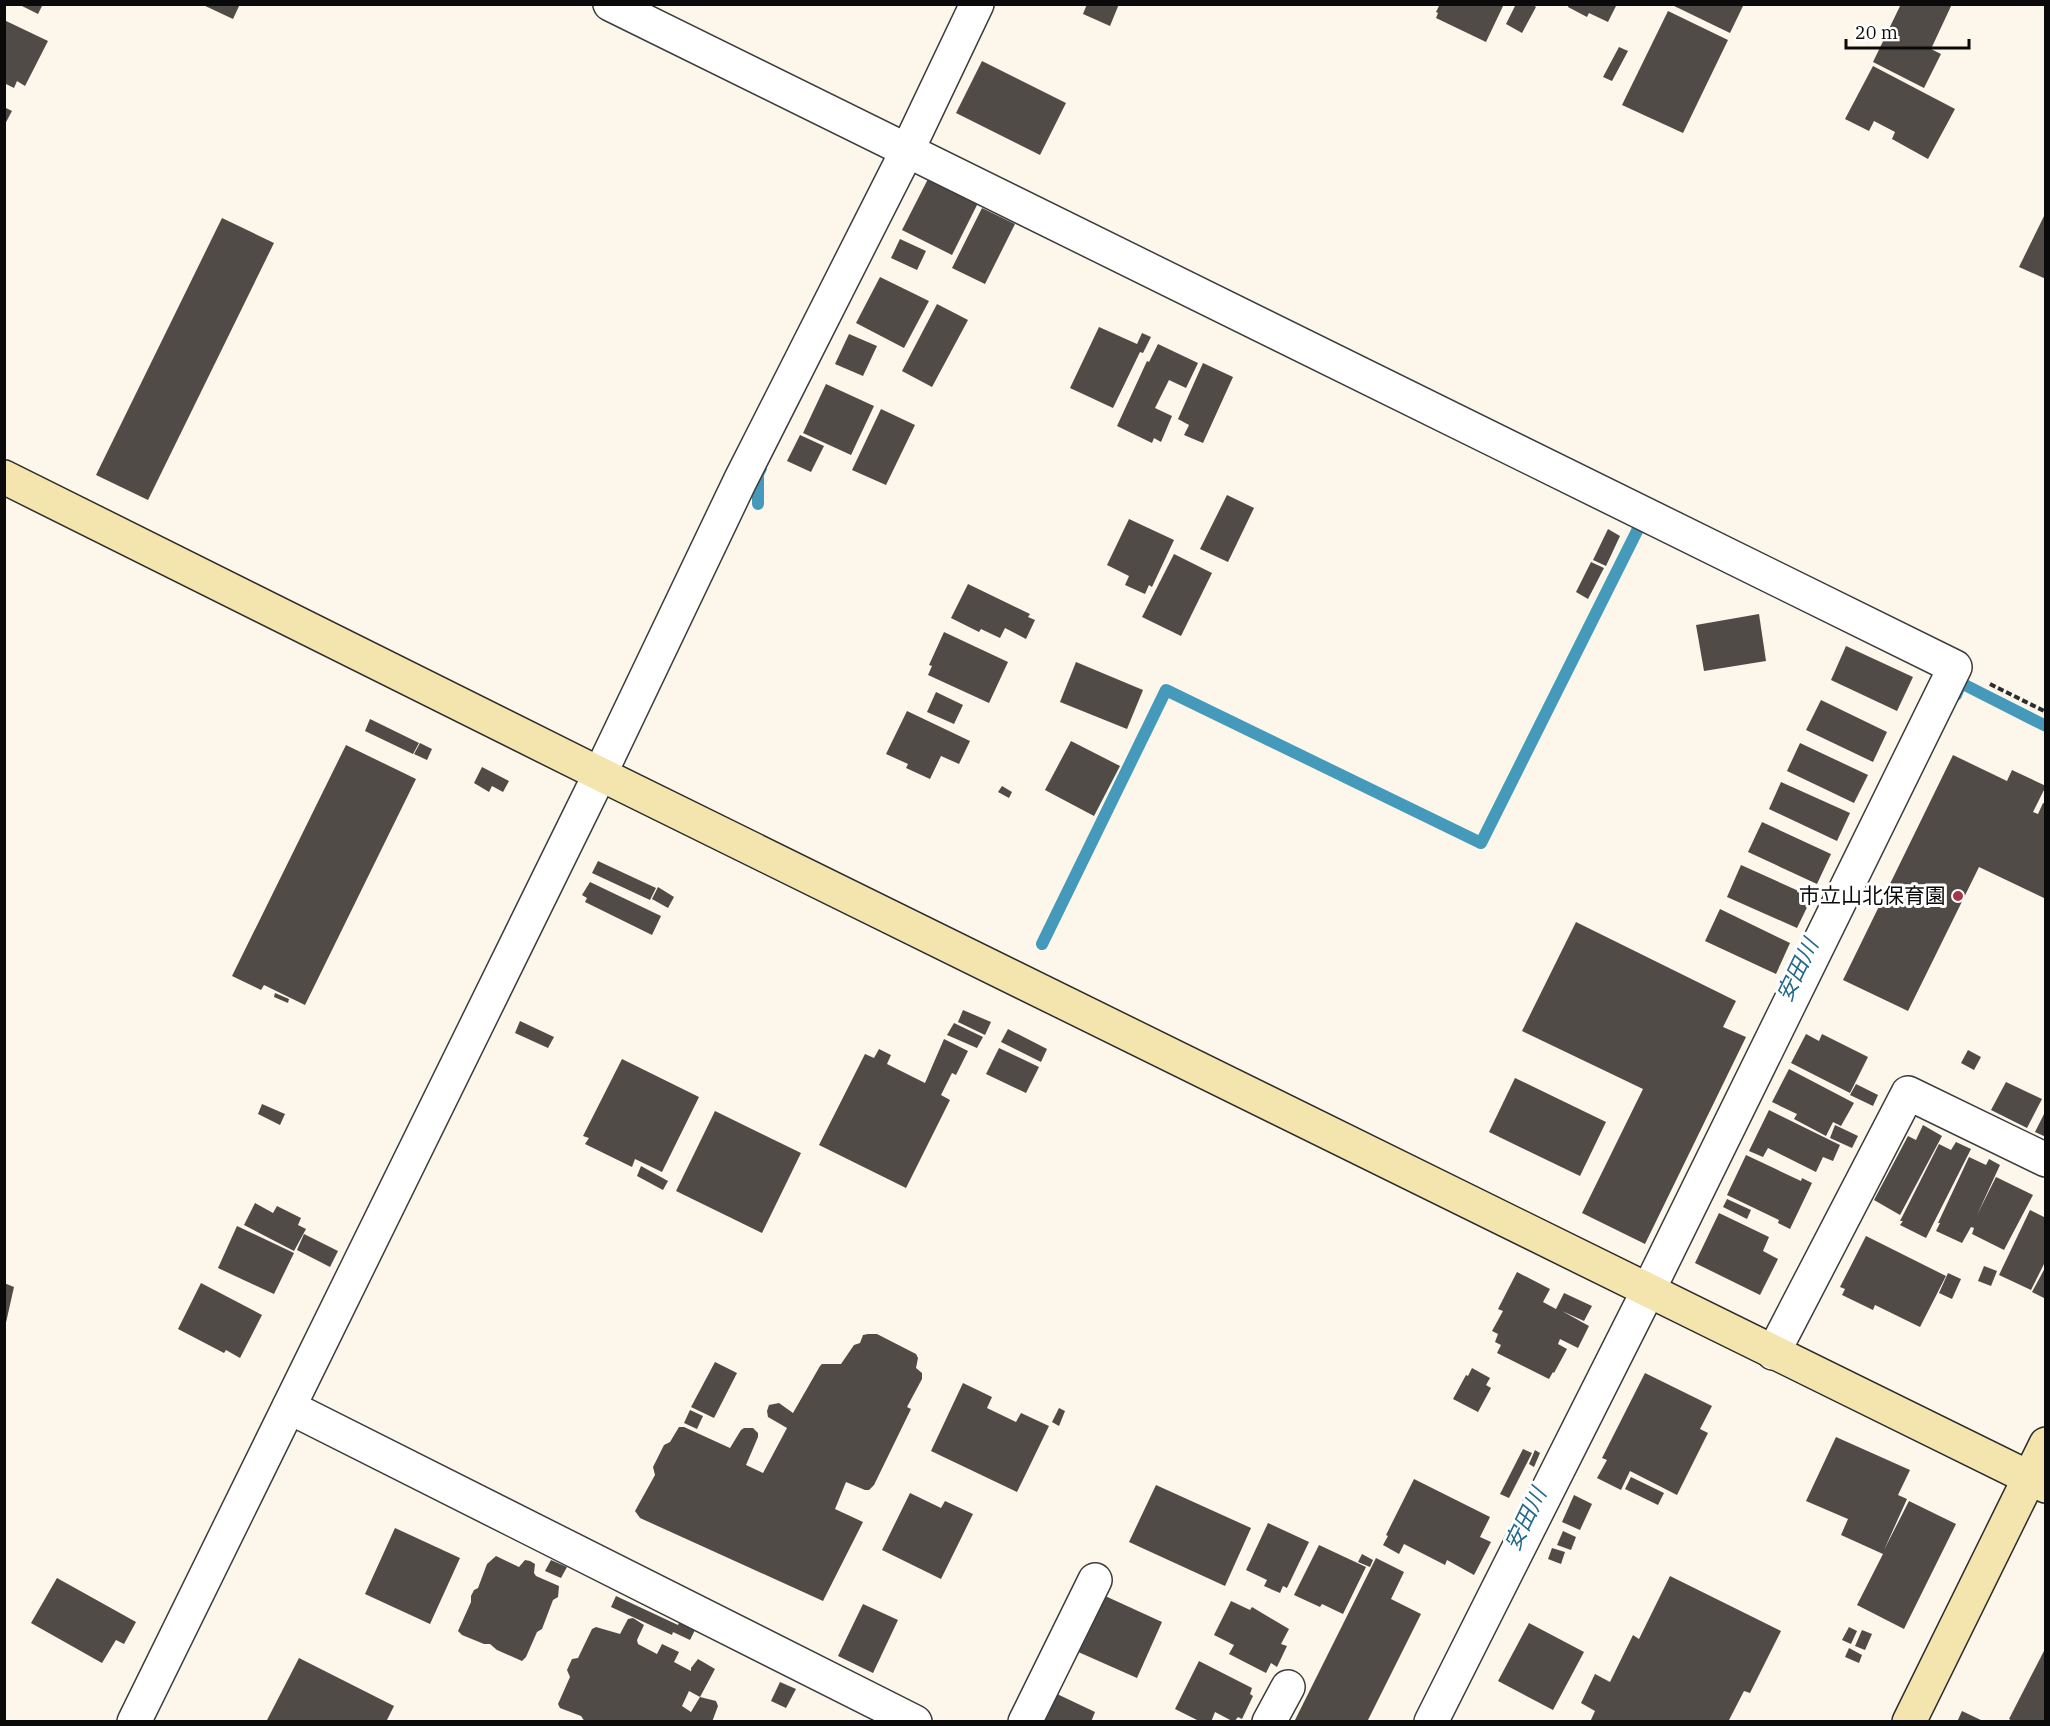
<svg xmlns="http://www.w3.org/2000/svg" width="2050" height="1726" font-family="'IBM Plex Serif','Noto Sans JP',serif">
	<rect width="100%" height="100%" fill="#fcf7ea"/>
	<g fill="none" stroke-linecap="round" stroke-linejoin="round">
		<g stroke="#459abb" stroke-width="12">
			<path d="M 758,504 L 758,474 L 761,468"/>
			<path d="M 1956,695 L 1961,683 L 2046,726"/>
			<path d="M 1042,944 L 1166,690 L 1481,843 L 1641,523 L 1648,526"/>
		</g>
	</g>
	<g fill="#514b48">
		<path d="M 18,4 L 43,4 L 38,14 Z"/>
		<path d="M 201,4 L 240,4 L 233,19 Z"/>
		<path d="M 1087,4 L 1119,4 L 1110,26 L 1083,14 Z"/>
		<path d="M 1440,4 L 1504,4 L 1486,42 L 1436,18 L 1438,13 L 1436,12 Z"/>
		<path d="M 1516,4 L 1532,4 L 1536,7 L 1522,33 L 1506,24 Z"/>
		<path d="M 1569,4 L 1617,4 L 1608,22 L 1589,13 L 1587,17 L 1568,7 Z"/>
		<path d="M 1670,4 L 1744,4 L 1730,33 Z"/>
		<path d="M 1901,4 L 1952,4 L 1931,49 L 1941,54 L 1924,88 L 1873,62 Z"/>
		<path d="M 1668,11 L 1728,40 L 1683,133 L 1622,105 Z"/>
		<path d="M 4,20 L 48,41 L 25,86 L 17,81 L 14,88 L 4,83 Z"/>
		<path d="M 1619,47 L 1628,51 L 1612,81 L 1603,77 Z"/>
		<path d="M 982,61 L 1066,103 L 1040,155 L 956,113 Z"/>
		<path d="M 1873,66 L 1955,109 L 1928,159 L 1892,139 L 1895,132 L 1874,121 L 1869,131 L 1845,119 Z"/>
		<path d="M 4,107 L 12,111 L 4,126 Z"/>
		<path d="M 929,177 L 978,203 L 952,255 L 902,230 Z"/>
		<path d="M 982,208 L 1015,224 L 985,284 L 952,268 Z"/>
		<path d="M 2046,212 L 2046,279 L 2019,267 Z"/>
		<path d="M 222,218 L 274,243 L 148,500 L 96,475 Z"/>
		<path d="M 900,239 L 926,251 L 917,270 L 891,258 Z"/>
		<path d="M 880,277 L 929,301 L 904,348 L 856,323 Z"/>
		<path d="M 937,304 L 968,320 L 932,387 L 902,371 Z"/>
		<path d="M 1099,327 L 1137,344 L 1142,333 L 1151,337 L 1143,353 L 1140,352 L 1113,408 L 1070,388 Z"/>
		<path d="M 849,334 L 877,346 L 863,376 L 835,364 Z"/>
		<path d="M 1158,344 L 1198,363 L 1186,388 L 1169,380 L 1155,408 L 1172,416 L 1161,442 L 1154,438 L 1152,443 L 1117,426 L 1147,361 L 1149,362 Z"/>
		<path d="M 1203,363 L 1233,377 L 1203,443 L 1184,435 L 1189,425 L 1178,419 Z"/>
		<path d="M 826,384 L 874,406 L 851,455 L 803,433 Z"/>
		<path d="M 881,409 L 915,425 L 886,485 L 852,470 Z"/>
		<path d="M 800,435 L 824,446 L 811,472 L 787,461 Z"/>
		<path d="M 1227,495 L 1254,508 L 1228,562 L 1200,549 Z"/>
		<path d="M 1129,519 L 1174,540 L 1152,587 L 1149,585 L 1145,594 L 1125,585 L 1129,576 L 1107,565 Z"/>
		<path d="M 1608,529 L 1620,536 L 1606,566 L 1593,560 Z"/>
		<path d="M 1174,554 L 1212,573 L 1181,636 L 1142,617 Z"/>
		<path d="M 1591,562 L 1604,568 L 1588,599 L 1576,592 Z"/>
		<path d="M 968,584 L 1030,614 L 1028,617 L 1035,620 L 1026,639 L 1005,628 L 1000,638 L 981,629 L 979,632 L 951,618 Z"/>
		<path d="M 1759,614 L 1766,661 L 1704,671 L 1696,625 Z"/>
		<path d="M 944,632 L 1008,662 L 989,703 L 928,675 L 932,666 L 929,665 Z"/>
		<path d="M 1846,646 L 1913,677 L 1897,711 L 1831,680 Z"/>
		<path d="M 1076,662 L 1143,690 L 1127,729 L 1060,702 Z"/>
		<path d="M 936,692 L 963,705 L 954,724 L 927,712 Z"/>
		<path d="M 1821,700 L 1887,732 L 1873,762 L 1806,730 Z"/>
		<path d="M 907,711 L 970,741 L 959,764 L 941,756 L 930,779 L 906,768 L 908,764 L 886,754 Z"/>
		<path d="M 370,719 L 419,743 L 413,754 L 365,731 Z"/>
		<path d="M 1071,741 L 1120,766 L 1094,816 L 1045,790 Z"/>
		<path d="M 420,743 L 432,749 L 427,760 L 414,754 Z"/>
		<path d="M 1800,743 L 1868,775 L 1854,803 L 1787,771 Z"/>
		<path d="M 346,745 L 416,779 L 305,1005 L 264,985 L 261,990 L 232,976 Z"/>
		<path d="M 1953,755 L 2007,781 L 2012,770 L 2046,786 L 2033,812 L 2038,814 L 2043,803 L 2046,804 L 2046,899 L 1979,867 L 1908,1011 L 1843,980 Z"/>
		<path d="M 482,767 L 509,781 L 503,792 L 492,786 L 489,792 L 474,783 Z"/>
		<path d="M 1781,782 L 1850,813 L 1837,841 L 1769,809 Z"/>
		<path d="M 1002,786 L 1012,792 L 1009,798 L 998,792 Z"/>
		<path d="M 1762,822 L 1831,854 L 1817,884 L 1748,852 Z"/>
		<path d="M 598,861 L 656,888 L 650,900 L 592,873 Z"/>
		<path d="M 1741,865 L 1812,897 L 1797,928 L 1727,897 Z"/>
		<path d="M 590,882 L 661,916 L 652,935 L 585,902 L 587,898 L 582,895 Z"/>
		<path d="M 658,887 L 674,897 L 668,908 L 652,899 Z"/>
		<path d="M 1720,909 L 1790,943 L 1776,974 L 1705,941 Z"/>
		<path d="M 1576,922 L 1736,1001 L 1723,1027 L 1746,1037 L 1645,1244 L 1582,1213 L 1643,1089 L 1522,1031 Z"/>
		<path d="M 275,993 L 289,999 L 288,1003 L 274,997 Z"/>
		<path d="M 963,1010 L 991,1022 L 985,1035 L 958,1022 Z"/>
		<path d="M 520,1021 L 554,1037 L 548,1048 L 515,1033 Z"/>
		<path d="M 954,1023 L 983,1037 L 977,1048 L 947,1035 Z"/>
		<path d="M 1008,1029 L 1047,1049 L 1041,1062 L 1001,1042 Z"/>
		<path d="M 1806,1034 L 1819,1041 L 1822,1034 L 1868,1057 L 1850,1093 L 1791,1063 Z"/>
		<path d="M 944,1039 L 968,1051 L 956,1075 L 952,1073 L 941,1095 L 950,1100 L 906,1188 L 819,1145 L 865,1054 L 874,1058 L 879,1049 L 891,1055 L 887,1064 L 925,1083 Z"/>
		<path d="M 999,1048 L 1039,1067 L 1026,1093 L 986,1074 Z"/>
		<path d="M 1968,1050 L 1981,1057 L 1974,1070 L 1961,1063 Z"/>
		<path d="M 622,1059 L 699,1097 L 662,1172 L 635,1159 L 632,1167 L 585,1144 L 589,1138 L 583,1136 Z"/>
		<path d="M 1789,1069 L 1854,1103 L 1841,1126 L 1833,1122 L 1826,1136 L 1794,1119 L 1797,1114 L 1772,1102 Z"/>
		<path d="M 1515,1078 L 1606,1122 L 1580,1176 L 1489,1132 Z"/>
		<path d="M 2006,1082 L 2042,1099 L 2027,1128 L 1991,1110 Z"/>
		<path d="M 1856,1084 L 1878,1095 L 1873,1106 L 1850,1095 Z"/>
		<path d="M 262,1104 L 285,1114 L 280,1125 L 258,1114 Z"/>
		<path d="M 1769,1110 L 1840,1145 L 1833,1161 L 1823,1157 L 1816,1172 L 1768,1148 L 1763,1157 L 1749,1151 Z"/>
		<path d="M 2046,1110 L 2046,1137 L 2035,1132 Z"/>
		<path d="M 715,1111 L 801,1153 L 762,1233 L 676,1191 Z"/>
		<path d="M 1835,1125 L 1858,1136 L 1852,1148 L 1830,1138 Z"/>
		<path d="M 1923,1125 L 1942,1136 L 1900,1215 L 1874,1200 L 1908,1136 L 1916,1140 Z"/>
		<path d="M 1956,1142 L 1971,1149 L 1926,1238 L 1900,1225 L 1903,1221 L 1900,1221 L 1939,1144 L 1951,1150 Z"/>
		<path d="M 1746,1155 L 1801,1181 L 1802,1178 L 1812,1183 L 1790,1229 L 1778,1223 L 1779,1220 L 1727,1195 Z"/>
		<path d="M 1969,1157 L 1986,1165 L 1989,1159 L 2000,1165 L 1977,1215 L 1996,1177 L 2033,1195 L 2004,1250 L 1972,1234 L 1974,1228 L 1971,1227 L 1962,1243 L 1936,1231 L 1940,1223 L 1938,1223 Z"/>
		<path d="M 641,1166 L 668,1181 L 663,1190 L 637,1176 Z"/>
		<path d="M 1727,1199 L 1751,1210 L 1747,1219 L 1723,1207 Z"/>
		<path d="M 255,1203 L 273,1213 L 277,1206 L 301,1218 L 298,1225 L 306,1229 L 294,1251 L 244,1225 Z"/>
		<path d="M 2030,1210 L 2046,1218 L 2046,1260 L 2031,1290 L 1999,1275 Z"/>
		<path d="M 1719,1213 L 1769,1237 L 1763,1251 L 1778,1259 L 1760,1295 L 1695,1263 Z"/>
		<path d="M 237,1226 L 294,1253 L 274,1294 L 218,1268 Z"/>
		<path d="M 304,1234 L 338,1251 L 330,1267 L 297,1250 Z"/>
		<path d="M 1866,1236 L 1946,1276 L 1920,1327 L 1875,1305 L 1873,1310 L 1842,1295 L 1845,1289 L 1840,1287 Z"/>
		<path d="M 1984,1266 L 1997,1271 L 1991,1286 L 1978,1281 Z"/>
		<path d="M 2046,1266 L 2046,1299 L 2032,1292 Z"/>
		<path d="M 1517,1272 L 1550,1289 L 1543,1302 L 1556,1309 L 1564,1293 L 1592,1306 L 1584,1321 L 1562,1311 L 1589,1326 L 1578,1348 L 1560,1339 L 1558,1344 L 1567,1349 L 1554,1373 L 1553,1372 L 1549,1379 L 1497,1353 L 1501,1345 L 1495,1342 L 1498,1334 L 1492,1331 L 1503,1311 L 1498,1309 Z"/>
		<path d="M 1948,1273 L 1961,1279 L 1952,1299 L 1939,1293 Z"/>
		<path d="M 4,1283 L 14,1287 L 5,1327 L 4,1327 Z"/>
		<path d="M 201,1283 L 262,1315 L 240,1358 L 226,1350 L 224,1353 L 178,1329 Z"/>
		<path d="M 868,1334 L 877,1334 L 916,1354 L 918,1358 L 916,1368 L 922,1373 L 922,1379 L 907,1407 L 911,1409 L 874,1485 L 869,1490 L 865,1490 L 846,1482 L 835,1509 L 863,1522 L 823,1601 L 640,1518 L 635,1511 L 655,1475 L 653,1467 L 664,1445 L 670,1442 L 679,1427 L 684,1427 L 730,1448 L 741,1430 L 744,1428 L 753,1428 L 758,1433 L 758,1437 L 746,1465 L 763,1473 L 787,1428 L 768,1417 L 767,1411 L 769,1405 L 779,1403 L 793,1413 L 820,1366 L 822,1364 L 841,1364 L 854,1345 L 860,1343 L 863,1335 Z"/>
		<path d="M 715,1362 L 737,1373 L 714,1418 L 691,1407 Z"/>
		<path d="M 1472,1368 L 1490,1378 L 1486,1385 L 1491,1388 L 1478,1412 L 1453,1399 L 1466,1375 L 1468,1376 Z"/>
		<path d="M 1645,1373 L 1712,1406 L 1700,1429 L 1708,1433 L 1677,1495 L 1630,1471 L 1621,1490 L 1597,1478 L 1607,1460 L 1602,1458 Z"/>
		<path d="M 963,1383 L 992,1397 L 987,1408 L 1016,1422 L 1021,1413 L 1049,1426 L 1017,1492 L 931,1451 Z"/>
		<path d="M 1059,1408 L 1065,1411 L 1059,1426 L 1052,1422 Z"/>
		<path d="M 690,1410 L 703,1416 L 697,1429 L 684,1423 Z"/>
		<path d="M 1836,1437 L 1910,1470 L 1898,1495 L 1907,1499 L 1884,1550 L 1909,1501 L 1956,1524 L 1904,1629 L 1857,1605 L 1883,1554 L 1841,1535 L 1848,1519 L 1806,1501 Z"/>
		<path d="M 1523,1449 L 1532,1453 L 1509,1498 L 1500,1494 Z"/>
		<path d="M 1535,1450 L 1540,1453 L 1534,1467 L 1529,1464 Z"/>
		<path d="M 1631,1477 L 1664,1493 L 1658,1505 L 1625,1489 Z"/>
		<path d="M 1414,1479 L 1490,1517 L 1480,1537 L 1491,1542 L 1474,1575 L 1447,1560 L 1445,1565 L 1404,1544 L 1399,1554 L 1383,1545 L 1388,1536 L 1386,1535 Z"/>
		<path d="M 1156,1485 L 1251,1528 L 1225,1586 L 1129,1542 Z"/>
		<path d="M 910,1493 L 941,1508 L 945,1501 L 973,1514 L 941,1579 L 882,1550 Z"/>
		<path d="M 1574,1495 L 1592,1504 L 1580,1530 L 1562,1522 Z"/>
		<path d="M 1268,1523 L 1309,1542 L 1287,1588 L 1283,1586 L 1280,1593 L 1264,1586 L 1267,1580 L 1246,1570 Z"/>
		<path d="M 395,1528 L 460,1558 L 430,1624 L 365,1594 Z"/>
		<path d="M 1563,1531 L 1576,1537 L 1571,1550 L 1557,1545 Z"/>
		<path d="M 1319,1545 L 1366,1567 L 1343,1614 L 1322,1604 L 1320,1607 L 1294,1595 Z"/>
		<path d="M 1552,1548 L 1565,1552 L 1561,1564 L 1548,1559 Z"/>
		<path d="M 1362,1554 L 1373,1560 L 1370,1567 L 1358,1562 Z"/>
		<path d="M 496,1556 L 519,1567 L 525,1560 L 530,1561 L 535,1564 L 534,1573 L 536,1576 L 559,1586 L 558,1597 L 553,1600 L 542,1629 L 537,1632 L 526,1657 L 522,1661 L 497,1650 L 490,1644 L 484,1644 L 462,1635 L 458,1631 L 471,1602 L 471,1596 L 474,1590 L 478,1588 L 487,1564 Z"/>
		<path d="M 1376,1558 L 1404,1572 L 1391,1599 L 1421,1614 L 1367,1722 L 1294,1722 Z"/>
		<path d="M 551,1560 L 567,1567 L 561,1578 L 545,1571 Z"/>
		<path d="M 1670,1576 L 1781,1631 L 1750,1693 L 1744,1691 L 1728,1722 L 1590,1722 L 1595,1711 L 1581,1703 L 1595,1674 L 1610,1682 L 1633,1635 L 1639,1639 Z"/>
		<path d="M 57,1578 L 136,1622 L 124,1644 L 116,1640 L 102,1663 L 31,1623 Z"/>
		<path d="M 1103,1595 L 1162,1622 L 1137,1678 L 1076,1651 Z"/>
		<path d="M 616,1596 L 678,1625 L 680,1620 L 696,1628 L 690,1640 L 673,1632 L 672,1635 L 611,1607 Z"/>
		<path d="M 1231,1601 L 1250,1610 L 1252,1607 L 1289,1629 L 1281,1644 L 1287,1646 L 1277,1667 L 1271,1663 L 1266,1673 L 1229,1654 L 1234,1645 L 1214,1635 Z"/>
		<path d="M 863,1604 L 898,1620 L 873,1673 L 838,1656 Z"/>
		<path d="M 633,1618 L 644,1625 L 637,1640 L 638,1644 L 657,1654 L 662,1644 L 679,1652 L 674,1662 L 691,1671 L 691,1668 L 698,1659 L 715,1669 L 700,1697 L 689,1691 L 682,1706 L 691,1712 L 700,1697 L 716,1701 L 718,1706 L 712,1722 L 585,1722 L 581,1716 L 560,1708 L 558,1704 L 570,1677 L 567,1670 L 572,1659 L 578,1658 L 592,1629 L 596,1627 L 620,1634 L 628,1619 Z"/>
		<path d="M 1529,1623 L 1584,1652 L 1553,1710 L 1498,1681 Z"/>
		<path d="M 1849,1627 L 1857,1631 L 1851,1644 L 1842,1640 Z"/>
		<path d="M 1862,1630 L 1872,1634 L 1865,1650 L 1855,1646 Z"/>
		<path d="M 2046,1647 L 2046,1722 L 2014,1722 L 2009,1719 Z"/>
		<path d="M 1849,1648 L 1862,1655 L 1859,1663 L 1845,1657 Z"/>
		<path d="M 299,1658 L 394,1706 L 386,1722 L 266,1722 Z"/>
		<path d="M 1199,1661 L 1252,1688 L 1250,1694 L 1253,1696 L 1242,1719 L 1238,1717 L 1234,1722 L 1215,1712 L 1211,1722 L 1201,1722 L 1175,1709 Z"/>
		<path d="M 780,1682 L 796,1689 L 786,1708 L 771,1701 Z"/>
		<path d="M 1055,1693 L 1095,1712 L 1091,1722 L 1041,1722 Z"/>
		<path d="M 1962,1711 L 1985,1722 L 1957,1722 Z"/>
	</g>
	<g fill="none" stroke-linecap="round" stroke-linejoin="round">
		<g stroke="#3d3d3d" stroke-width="36">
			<g id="street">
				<path d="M 610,4 L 1955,667 L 1648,1291 L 1431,1722"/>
				<path d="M 1773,1353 L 1908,1093 L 2046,1160"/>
				<path d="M 289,1407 L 915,1722"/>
				<path d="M 134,1722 L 600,774 L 740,481 L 907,151 L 977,4"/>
				<path d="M 1025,1722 L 1095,1580"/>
				<path d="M 1269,1722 L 1288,1687"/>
			</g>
		</g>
		<g stroke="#2c2c2c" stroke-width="36">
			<g id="secondary">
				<path d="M 4,477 L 600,774 L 2046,1486"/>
				<path d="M 1909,1722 L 2046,1444"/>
			</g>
		</g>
		<path stroke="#2c2c2c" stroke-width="4" stroke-dasharray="6 3" stroke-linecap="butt" d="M 1990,684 L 2046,712"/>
		<use href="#street" stroke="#fff" stroke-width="33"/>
		<use href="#secondary" stroke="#f4e4ad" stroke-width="33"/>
	</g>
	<circle fill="#a73548" stroke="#fff" stroke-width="2" cx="1958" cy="896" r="6"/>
	<g text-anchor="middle" stroke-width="6" stroke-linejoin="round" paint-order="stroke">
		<g font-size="21" fill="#0a0a0a" stroke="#fff" text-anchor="end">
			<text x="1946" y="903">市立山北保育園</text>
		</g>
		<g font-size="22" font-style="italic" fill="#256a8b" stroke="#fff">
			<text transform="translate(1797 970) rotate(-64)" y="8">安田川</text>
			<text transform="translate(1525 1519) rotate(-64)" y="8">安田川</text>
		</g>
	</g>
	<rect width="2050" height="1726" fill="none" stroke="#0a0a0a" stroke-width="12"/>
	<path d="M1846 39v9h123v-9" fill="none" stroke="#0a0a0a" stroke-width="3"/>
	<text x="1855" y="39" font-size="18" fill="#0a0a0a" stroke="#ffffff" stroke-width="4.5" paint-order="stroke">20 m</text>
</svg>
